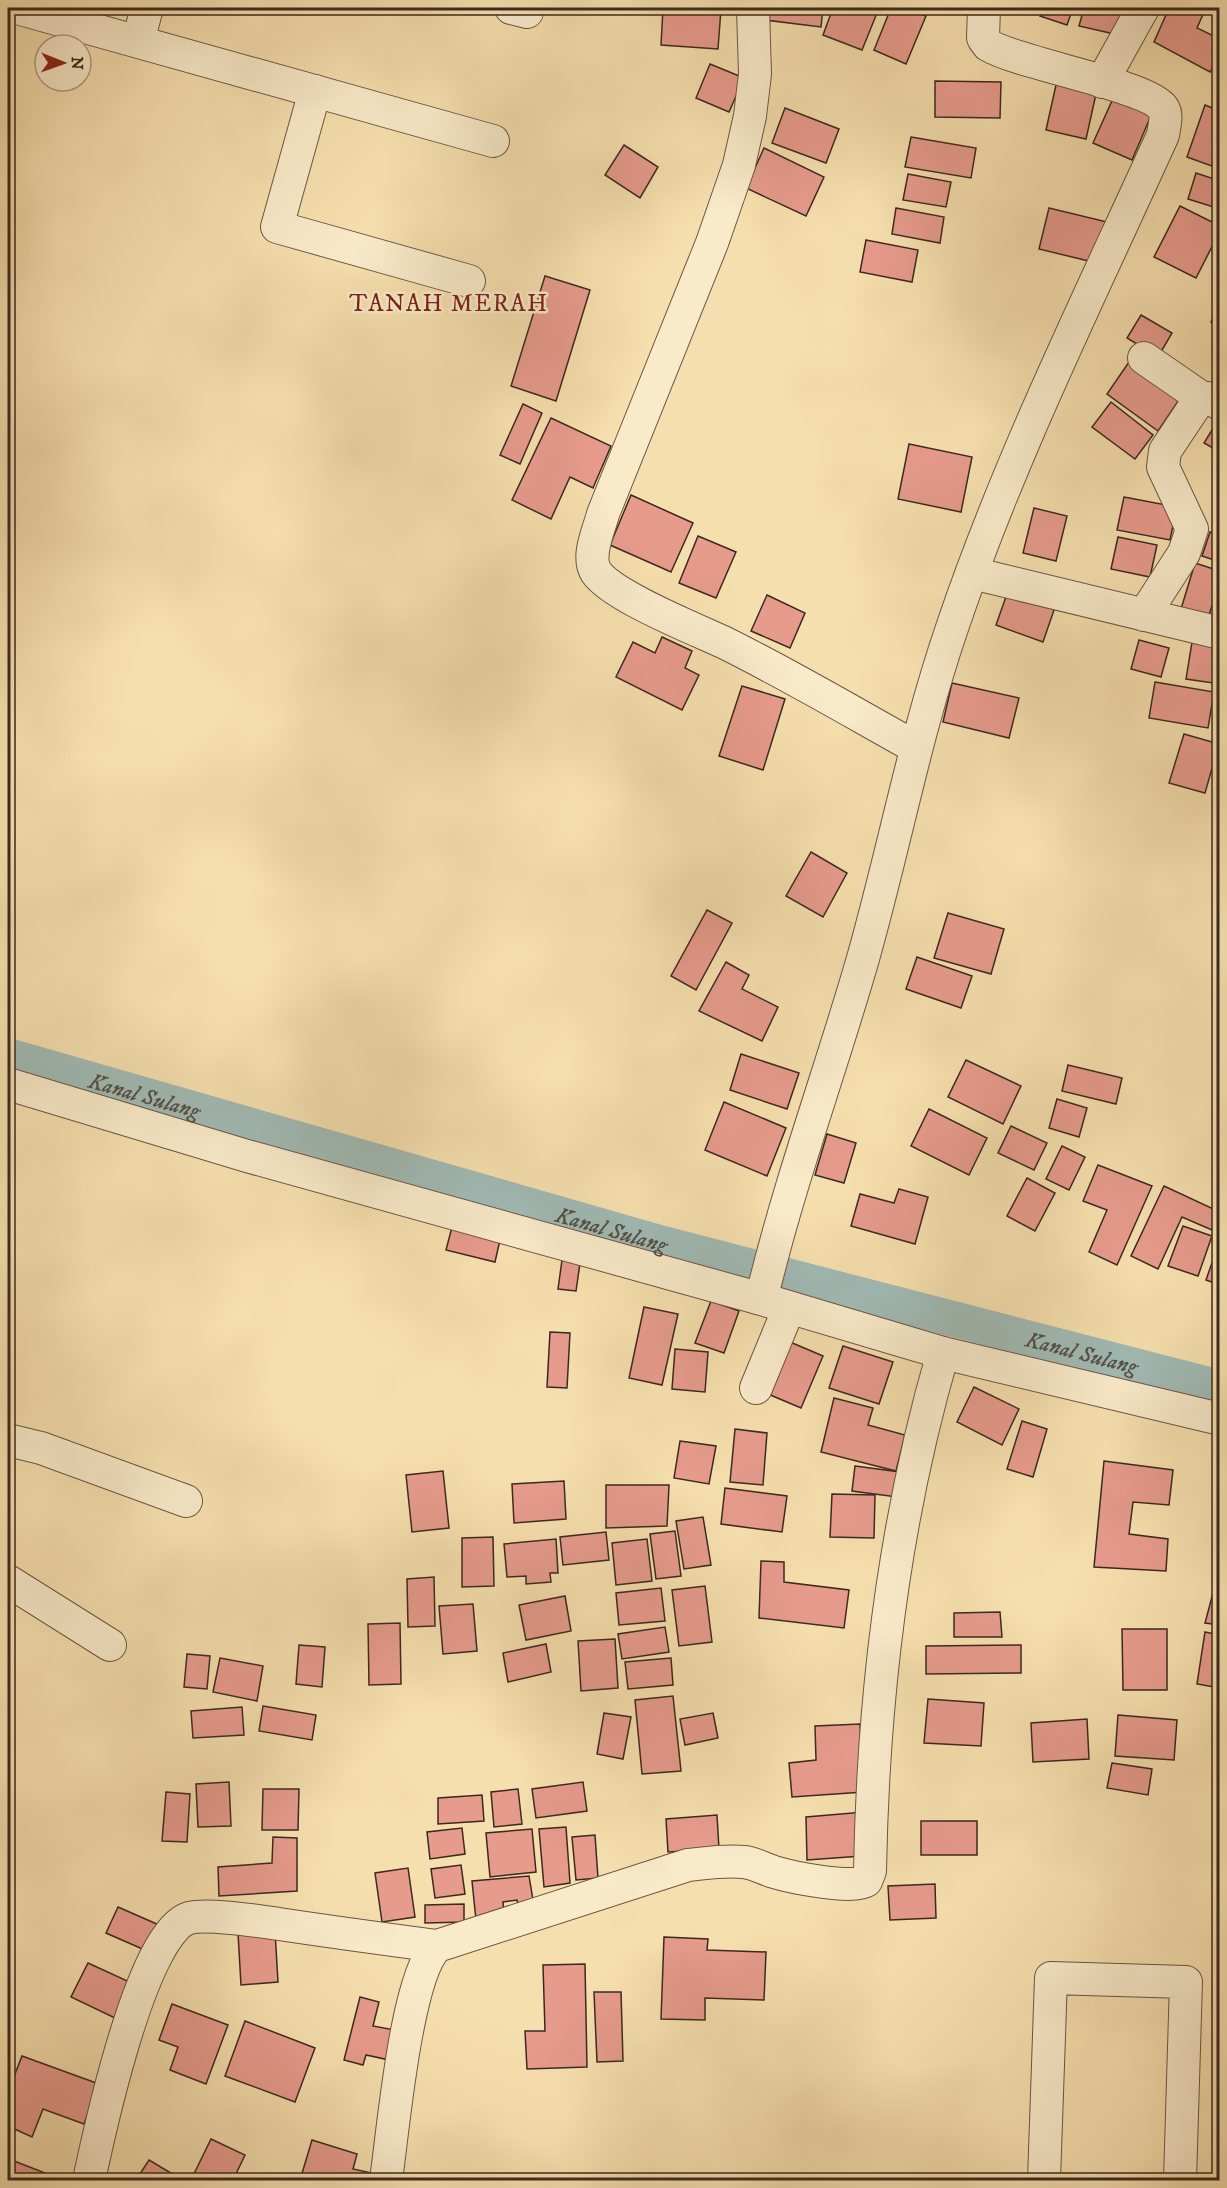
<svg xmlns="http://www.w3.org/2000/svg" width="1227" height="2188" font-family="'IM FELL DW Pica',serif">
	<rect width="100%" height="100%" fill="#f6dfae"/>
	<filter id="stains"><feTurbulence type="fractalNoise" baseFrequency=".00333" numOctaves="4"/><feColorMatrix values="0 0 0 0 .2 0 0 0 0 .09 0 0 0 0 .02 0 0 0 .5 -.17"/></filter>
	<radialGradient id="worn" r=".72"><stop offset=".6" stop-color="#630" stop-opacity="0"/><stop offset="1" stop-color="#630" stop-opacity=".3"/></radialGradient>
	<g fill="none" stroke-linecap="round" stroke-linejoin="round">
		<path stroke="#a0bab5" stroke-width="36" id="s1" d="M 8,1056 L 663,1244 L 1220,1388"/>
	</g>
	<g fill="#e79b8d" stroke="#3b2920" stroke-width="1.5">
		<path d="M 663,8 L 721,9 L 718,49 L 661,45 Z"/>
		<path d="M 758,8 L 823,8 L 821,27 L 757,19 Z"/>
		<path d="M 833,8 L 879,8 L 862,50 L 823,35 Z"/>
		<path d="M 891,8 L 905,8 L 926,16 L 906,64 L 874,50 Z"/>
		<path d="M 1043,8 L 1073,8 L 1067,25 L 1040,16 Z"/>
		<path d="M 1084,8 L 1125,8 L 1119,35 L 1079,26 Z"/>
		<path d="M 1169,8 L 1200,8 L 1205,10 L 1197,28 L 1220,39 L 1220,54 L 1210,72 L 1154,42 Z"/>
		<path d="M 710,64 L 744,78 L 729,112 L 696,98 Z"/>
		<path d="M 1058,76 L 1098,85 L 1086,139 L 1046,130 Z"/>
		<path d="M 935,81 L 1001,82 L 1000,118 L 935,117 Z"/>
		<path d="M 1115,94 L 1153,111 L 1132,160 L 1093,143 Z"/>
		<path d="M 1205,105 L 1220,111 L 1220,169 L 1187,157 Z"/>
		<path d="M 785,108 L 839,129 L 826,163 L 772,143 Z"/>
		<path d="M 911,137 L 976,148 L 971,178 L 905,167 Z"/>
		<path d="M 624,145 L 658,167 L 640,198 L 605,175 Z"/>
		<path d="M 764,148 L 824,177 L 806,216 L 746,188 Z"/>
		<path d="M 1196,173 L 1220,181 L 1220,209 L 1188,199 Z"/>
		<path d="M 908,174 L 951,182 L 946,207 L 903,200 Z"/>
		<path d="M 1180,206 L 1220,226 L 1220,231 L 1196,278 L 1154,257 Z"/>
		<path d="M 896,208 L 944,217 L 940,243 L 892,234 Z"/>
		<path d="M 1049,208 L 1107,222 L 1097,263 L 1039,249 Z"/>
		<path d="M 866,240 L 918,250 L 912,282 L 860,272 Z"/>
		<path d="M 545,276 L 590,290 L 556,401 L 511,386 Z"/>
		<path d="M 1220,302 L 1220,326 L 1211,322 Z"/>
		<path d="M 1141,315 L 1172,333 L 1158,357 L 1127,338 Z"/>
		<path d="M 1129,362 L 1181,397 L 1158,431 L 1107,394 Z"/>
		<path d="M 1111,402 L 1153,435 L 1135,459 L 1092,427 Z"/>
		<path d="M 523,404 L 542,413 L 520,464 L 500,455 Z"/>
		<path d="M 1220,417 L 1220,452 L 1204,443 Z"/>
		<path d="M 551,418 L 611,446 L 593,488 L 570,477 L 551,519 L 512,500 Z"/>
		<path d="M 909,444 L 972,457 L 961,512 L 898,499 Z"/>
		<path d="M 631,495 L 693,523 L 671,572 L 610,545 Z"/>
		<path d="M 1124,497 L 1177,507 L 1170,540 L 1117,530 Z"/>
		<path d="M 1034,508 L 1067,516 L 1056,561 L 1023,553 Z"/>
		<path d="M 1210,532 L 1220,535 L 1220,562 L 1202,556 Z"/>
		<path d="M 698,536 L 736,552 L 716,598 L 679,583 Z"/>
		<path d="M 1118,537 L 1157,545 L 1150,577 L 1111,569 Z"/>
		<path d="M 1195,563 L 1220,571 L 1220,582 L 1208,618 L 1181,609 Z"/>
		<path d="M 1008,591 L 1055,607 L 1043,642 L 996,625 Z"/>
		<path d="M 767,595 L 805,613 L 790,648 L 751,631 Z"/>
		<path d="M 1193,636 L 1220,641 L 1220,684 L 1186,679 Z"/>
		<path d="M 662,637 L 692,651 L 685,668 L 699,675 L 682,710 L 616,677 L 633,642 L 655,653 Z"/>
		<path d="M 1139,640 L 1169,648 L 1161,677 L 1131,669 Z"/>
		<path d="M 1155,682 L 1214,692 L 1208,728 L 1149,718 Z"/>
		<path d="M 952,683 L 1019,698 L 1009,738 L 943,722 Z"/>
		<path d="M 742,686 L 785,699 L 763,770 L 719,756 Z"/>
		<path d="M 1184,734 L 1219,744 L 1205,793 L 1169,783 Z"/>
		<path d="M 811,852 L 847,873 L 823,917 L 786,896 Z"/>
		<path d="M 707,910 L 732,923 L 696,990 L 671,976 Z"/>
		<path d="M 948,913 L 1004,929 L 991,974 L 934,958 Z"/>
		<path d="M 917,957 L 972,976 L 961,1008 L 906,989 Z"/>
		<path d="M 726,962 L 749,975 L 742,989 L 778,1007 L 762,1041 L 699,1011 Z"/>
		<path d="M 741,1054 L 799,1073 L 787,1109 L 730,1090 Z"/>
		<path d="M 966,1060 L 1021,1086 L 1003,1124 L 948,1097 Z"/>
		<path d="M 1068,1065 L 1122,1078 L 1116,1104 L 1062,1091 Z"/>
		<path d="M 1057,1099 L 1087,1108 L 1079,1137 L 1049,1128 Z"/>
		<path d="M 724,1102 L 786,1128 L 767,1176 L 705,1150 Z"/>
		<path d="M 929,1109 L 987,1138 L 969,1175 L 911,1146 Z"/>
		<path d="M 1011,1126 L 1047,1143 L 1034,1170 L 998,1153 Z"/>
		<path d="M 827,1134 L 856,1143 L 844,1183 L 815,1175 Z"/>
		<path d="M 1062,1146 L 1085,1157 L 1069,1190 L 1046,1179 Z"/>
		<path d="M 1098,1165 L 1152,1186 L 1117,1265 L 1089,1252 L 1107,1210 L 1083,1201 Z"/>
		<path d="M 1027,1178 L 1055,1193 L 1035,1231 L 1007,1216 Z"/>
		<path d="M 1164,1186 L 1220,1212 L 1212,1230 L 1182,1217 L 1158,1269 L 1131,1256 Z"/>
		<path d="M 899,1189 L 928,1197 L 915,1244 L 851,1226 L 860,1194 L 894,1203 Z"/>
		<path d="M 1183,1226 L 1212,1236 L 1198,1276 L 1168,1266 Z"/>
		<path d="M 452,1227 L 500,1240 L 495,1262 L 446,1250 Z"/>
		<path d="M 1220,1240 L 1220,1285 L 1206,1280 Z"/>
		<path d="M 562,1260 L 580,1263 L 576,1291 L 558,1289 Z"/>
		<path d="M 711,1301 L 739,1311 L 724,1353 L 695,1343 Z"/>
		<path d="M 644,1307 L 678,1314 L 662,1385 L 629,1378 Z"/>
		<path d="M 550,1332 L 570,1333 L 567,1388 L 547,1387 Z"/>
		<path d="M 790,1342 L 823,1356 L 801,1408 L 768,1394 Z"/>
		<path d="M 843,1346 L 893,1362 L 879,1404 L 829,1388 Z"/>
		<path d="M 675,1349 L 708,1352 L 705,1392 L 672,1389 Z"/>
		<path d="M 974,1387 L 1019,1409 L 1002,1445 L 957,1422 Z"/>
		<path d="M 834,1398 L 873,1408 L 868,1425 L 905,1435 L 896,1471 L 821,1452 Z"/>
		<path d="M 1022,1421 L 1047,1429 L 1033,1477 L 1007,1469 Z"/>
		<path d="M 735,1429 L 767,1433 L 763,1485 L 730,1482 Z"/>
		<path d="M 680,1441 L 716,1446 L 709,1484 L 674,1478 Z"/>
		<path d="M 1104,1461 L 1173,1470 L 1169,1505 L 1133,1502 L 1129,1534 L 1168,1539 L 1166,1571 L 1094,1567 Z"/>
		<path d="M 855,1466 L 900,1472 L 897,1497 L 852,1491 Z"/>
		<path d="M 443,1471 L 449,1528 L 412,1532 L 406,1475 Z"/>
		<path d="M 564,1481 L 566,1519 L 514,1523 L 512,1484 Z"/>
		<path d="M 606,1485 L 669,1485 L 667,1526 L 606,1528 Z"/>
		<path d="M 725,1488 L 787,1496 L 782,1532 L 721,1524 Z"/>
		<path d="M 832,1494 L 875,1495 L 874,1538 L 830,1537 Z"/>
		<path d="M 703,1517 L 711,1565 L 684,1569 L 676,1521 Z"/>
		<path d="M 675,1531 L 681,1576 L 656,1579 L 650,1534 Z"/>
		<path d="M 606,1532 L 609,1560 L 563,1565 L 560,1537 Z"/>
		<path d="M 493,1537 L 494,1586 L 462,1587 L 462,1538 Z"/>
		<path d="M 556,1539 L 558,1573 L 550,1573 L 551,1582 L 526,1584 L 526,1576 L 507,1577 L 504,1544 Z"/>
		<path d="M 647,1539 L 652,1581 L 616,1585 L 612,1543 Z"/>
		<path d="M 761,1561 L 784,1562 L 784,1582 L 849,1590 L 844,1628 L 759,1618 Z"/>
		<path d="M 434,1577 L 435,1626 L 408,1627 L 407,1579 Z"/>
		<path d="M 705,1586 L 712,1642 L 679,1646 L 672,1590 Z"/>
		<path d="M 661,1588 L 665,1621 L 619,1625 L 616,1593 Z"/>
		<path d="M 1214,1589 L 1220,1590 L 1220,1625 L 1205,1623 Z"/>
		<path d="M 565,1596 L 571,1631 L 526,1640 L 519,1605 Z"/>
		<path d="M 473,1604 L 477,1651 L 443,1654 L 439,1606 Z"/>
		<path d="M 1000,1612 L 1002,1637 L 954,1637 L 954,1613 Z"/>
		<path d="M 400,1623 L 401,1684 L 369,1685 L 368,1624 Z"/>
		<path d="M 665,1627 L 669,1652 L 622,1659 L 618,1634 Z"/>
		<path d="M 1122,1629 L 1167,1629 L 1167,1690 L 1123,1690 Z"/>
		<path d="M 1205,1632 L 1220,1635 L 1220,1688 L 1197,1684 Z"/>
		<path d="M 615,1639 L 618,1688 L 581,1691 L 578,1641 Z"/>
		<path d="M 546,1644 L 551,1672 L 508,1682 L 503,1653 Z"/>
		<path d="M 299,1645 L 325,1647 L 322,1687 L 296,1684 Z"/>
		<path d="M 1021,1645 L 1021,1673 L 926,1674 L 926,1646 Z"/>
		<path d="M 187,1654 L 210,1656 L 207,1689 L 184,1687 Z"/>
		<path d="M 220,1658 L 263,1666 L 257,1701 L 213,1692 Z"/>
		<path d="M 671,1658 L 673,1685 L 628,1689 L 625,1662 Z"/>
		<path d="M 673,1696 L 681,1771 L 642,1774 L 635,1700 Z"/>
		<path d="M 928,1699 L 984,1703 L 981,1746 L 924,1743 Z"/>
		<path d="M 263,1706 L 316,1715 L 312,1740 L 259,1731 Z"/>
		<path d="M 242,1707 L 244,1735 L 193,1738 L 191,1711 Z"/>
		<path d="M 604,1713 L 631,1717 L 623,1759 L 597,1754 Z"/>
		<path d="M 713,1713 L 718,1738 L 685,1745 L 680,1719 Z"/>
		<path d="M 1118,1715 L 1177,1720 L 1174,1760 L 1115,1756 Z"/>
		<path d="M 1087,1719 L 1089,1759 L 1033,1762 L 1031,1723 Z"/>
		<path d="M 860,1724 L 864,1792 L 792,1797 L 789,1763 L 816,1760 L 815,1726 Z"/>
		<path d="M 1112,1763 L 1152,1769 L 1148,1795 L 1107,1788 Z"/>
		<path d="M 229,1782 L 231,1826 L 198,1827 L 196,1784 Z"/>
		<path d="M 583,1782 L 587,1811 L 536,1818 L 532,1789 Z"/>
		<path d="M 263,1789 L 299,1789 L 298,1830 L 262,1830 Z"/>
		<path d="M 518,1789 L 522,1824 L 494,1827 L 491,1792 Z"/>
		<path d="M 166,1792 L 190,1794 L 187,1842 L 162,1841 Z"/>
		<path d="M 482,1795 L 484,1821 L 438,1824 L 438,1798 Z"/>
		<path d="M 864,1812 L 862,1856 L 807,1860 L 806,1817 Z"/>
		<path d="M 717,1815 L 719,1849 L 668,1852 L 666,1819 Z"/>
		<rect x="921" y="1821" width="56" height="34"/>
		<path d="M 566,1827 L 570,1883 L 544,1887 L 539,1829 Z"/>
		<path d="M 462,1828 L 465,1854 L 430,1859 L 427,1832 Z"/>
		<path d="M 532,1829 L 536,1872 L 490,1877 L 486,1833 Z"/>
		<path d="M 595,1835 L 598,1878 L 576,1880 L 572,1837 Z"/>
		<path d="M 273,1837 L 297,1838 L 297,1891 L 219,1896 L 218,1867 L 272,1863 Z"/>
		<path d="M 461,1865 L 465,1894 L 435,1898 L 431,1869 Z"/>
		<path d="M 408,1868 L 415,1917 L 382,1922 L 375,1873 Z"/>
		<path d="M 529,1876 L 535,1912 L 520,1916 L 517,1900 L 503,1902 L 504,1916 L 476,1920 L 472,1881 Z"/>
		<path d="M 935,1884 L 936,1918 L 890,1920 L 888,1886 Z"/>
		<path d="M 464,1904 L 464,1922 L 425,1923 L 425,1905 Z"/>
		<path d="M 118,1907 L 159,1925 L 147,1951 L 106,1933 Z"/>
		<path d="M 275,1931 L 278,1982 L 241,1985 L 238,1933 Z"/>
		<path d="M 664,1937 L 708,1939 L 707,1950 L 766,1952 L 764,2000 L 705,1998 L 705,2020 L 661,2019 Z"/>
		<path d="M 88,1963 L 134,1984 L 117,2019 L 71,1997 Z"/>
		<path d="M 585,1964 L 587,2067 L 527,2069 L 525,2031 L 545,2031 L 543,1965 Z"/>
		<path d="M 594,1992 L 621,1992 L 623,2061 L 597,2062 Z"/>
		<path d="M 360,1997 L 379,2002 L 373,2026 L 400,2031 L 394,2061 L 366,2055 L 363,2065 L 344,2060 Z"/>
		<path d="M 172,2004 L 228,2025 L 206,2084 L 170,2070 L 178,2047 L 159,2040 Z"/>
		<path d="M 245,2021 L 315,2048 L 295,2102 L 225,2076 Z"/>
		<path d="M 22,2056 L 99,2084 L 84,2124 L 43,2109 L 32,2137 L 8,2126 L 8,2092 Z"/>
		<path d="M 211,2139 L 245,2155 L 233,2180 L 191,2180 Z"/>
		<path d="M 312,2140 L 357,2154 L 353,2169 L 376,2174 L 374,2180 L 300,2180 Z"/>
		<path d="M 149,2160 L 179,2178 L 177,2180 L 136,2180 Z"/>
		<path d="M 14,2161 L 63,2180 L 8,2180 Z"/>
	</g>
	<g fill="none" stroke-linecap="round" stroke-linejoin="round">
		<g stroke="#6a5644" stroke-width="34">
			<g id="street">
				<path d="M 17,8 L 493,141"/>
				<path d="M 511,8 L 527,12"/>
				<path d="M 753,8 L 755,74 L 750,116 L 739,165 L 712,243 L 603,514 C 599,530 586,556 596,572 C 612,596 695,629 723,642 C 788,674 852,712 915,747"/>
				<path d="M 138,41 L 147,8"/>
				<path d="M 1102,82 L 1143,8"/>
				<path d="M 315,91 L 277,227 L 469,281"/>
				<path d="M 1144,358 L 1202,398"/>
				<path d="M 972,573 L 1220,633"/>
				<path d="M 1144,615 L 1184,553 L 1192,529 L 1163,467 L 1165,451 L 1199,400 L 1208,398 L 1220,404"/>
				<path d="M 8,1084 L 247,1156 L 758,1298 L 943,1353 L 1220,1419"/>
				<path d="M 758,1298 L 765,1284 C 792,1175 831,1069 862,962 C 894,850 915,735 953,625 C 1010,457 1090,296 1163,135 C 1164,127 1168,115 1163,108 C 1147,85 1019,64 988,45 L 983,38 L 984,8"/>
				<path d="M 756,1388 L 789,1308"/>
				<path d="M 8,1440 L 41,1448 L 186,1501"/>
				<path d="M 8,1581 L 110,1645"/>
				<path d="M 89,2180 C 99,2133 142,1932 189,1918 C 208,1913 258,1921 279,1924 C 332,1932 384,1939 437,1946"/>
				<path d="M 386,2180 C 393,2132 406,1976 437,1946 L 688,1865 C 707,1863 725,1860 744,1862 C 754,1863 764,1869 774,1872 C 790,1877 854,1890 866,1881 L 870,1871 C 873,1697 894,1521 943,1353"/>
				<path d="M 1044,2180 L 1051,1978 L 1186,1982 L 1180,2180"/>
			</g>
		</g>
		<use href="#street" stroke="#f9eaca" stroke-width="32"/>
	</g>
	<g text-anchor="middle" stroke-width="5" stroke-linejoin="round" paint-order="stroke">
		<g font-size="22" font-style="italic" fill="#544d45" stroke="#f9eaca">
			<text dy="8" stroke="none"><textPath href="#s1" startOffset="142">Kanal Sulang</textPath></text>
			<text dy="8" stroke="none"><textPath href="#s1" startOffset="628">Kanal Sulang</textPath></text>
			<text dy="8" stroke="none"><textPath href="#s1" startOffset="1114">Kanal Sulang</textPath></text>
		</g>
		<g font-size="24" letter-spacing="1.5" fill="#7a1f14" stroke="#f9eaca">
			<text x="449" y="311">TANAH MERAH</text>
		</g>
	</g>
	<rect width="1227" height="2188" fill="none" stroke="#f6dfae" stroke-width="30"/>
	<rect x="9" y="9" width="1209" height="2170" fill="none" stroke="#3b2920" stroke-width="3"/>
	<rect x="15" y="15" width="1197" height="2158" fill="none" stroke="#3b2920" stroke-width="1.5"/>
	<g transform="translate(63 63) rotate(91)"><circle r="28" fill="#f9eaca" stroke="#ad9d86" stroke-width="1.5"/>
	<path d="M0-4.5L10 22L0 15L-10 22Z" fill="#8f2418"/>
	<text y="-9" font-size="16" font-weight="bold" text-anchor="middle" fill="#3b2920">N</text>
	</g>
	<rect width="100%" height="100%" filter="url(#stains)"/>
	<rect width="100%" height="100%" fill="url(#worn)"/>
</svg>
